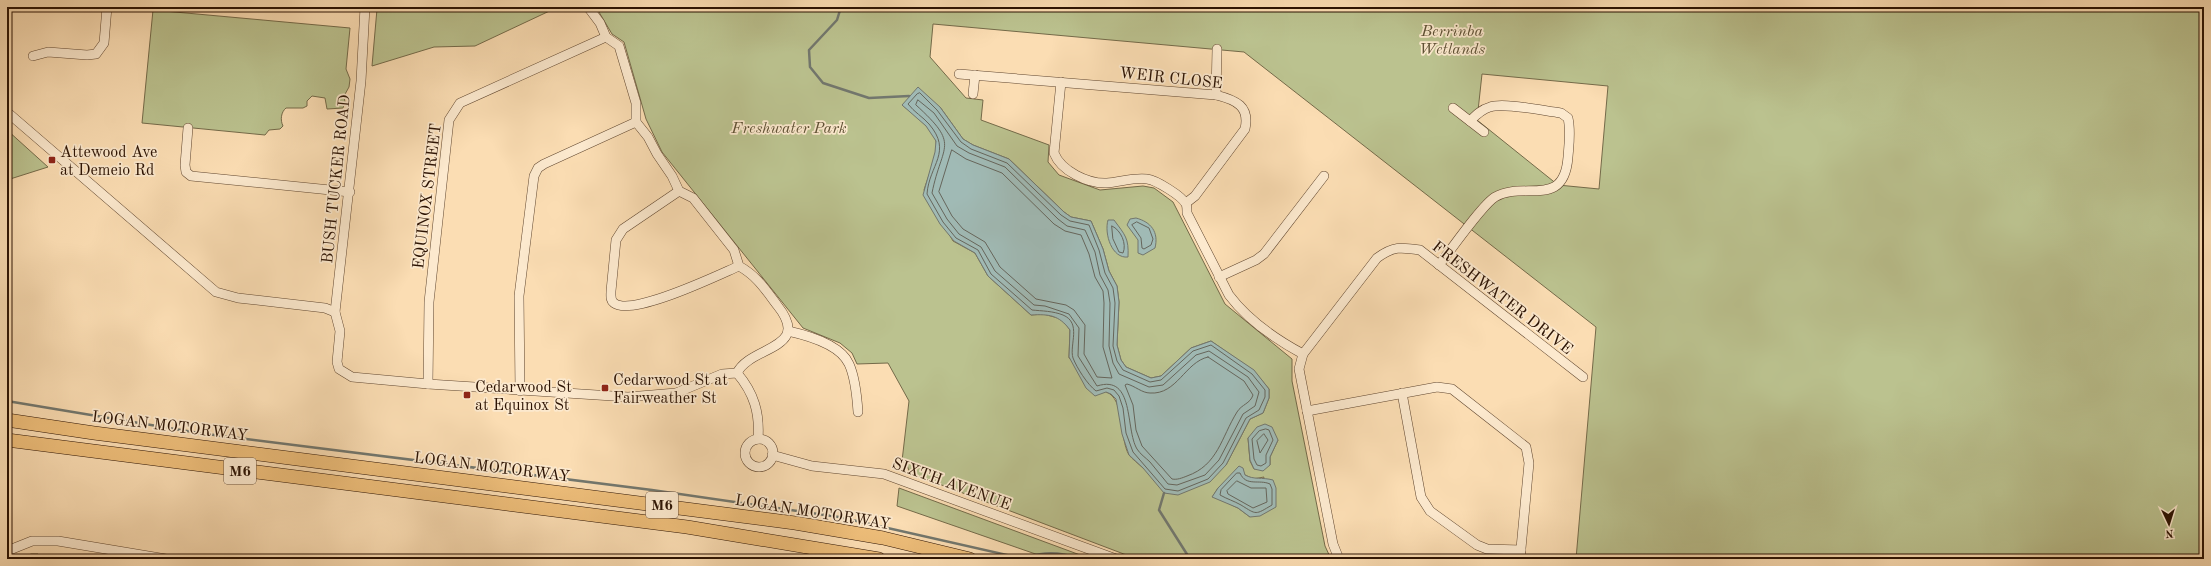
<svg xmlns="http://www.w3.org/2000/svg" width="2211" height="566" font-family="'Old Standard TT',serif">
	<rect width="100%" height="100%" fill="#fbddb3"/>
	<filter id="stains"><feTurbulence type="fractalNoise" baseFrequency=".005" numOctaves="4"/><feColorMatrix values="0 0 0 0 .2 0 0 0 0 .09 0 0 0 0 .02 0 0 0 .5 -.17"/></filter>
	<radialGradient id="worn" r=".72"><stop offset=".6" stop-color="#630" stop-opacity="0"/><stop offset="1" stop-color="#630" stop-opacity=".3"/></radialGradient>
	<g fill="#bbc28f" stroke="#746a49" fill-rule="evenodd">
		<path d="M 385,7 L 558,7 L 475,46 L 434,47 L 372,66 L 377,9 Z"/>
		<path d="M 596,7 L 2204,7 L 2204,559 L 1576,559 L 1596,327 L 1244,52 L 933,24 L 930,57 L 966,98 L 983,100 L 981,120 L 1049,145 L 1048,162 L 1059,175 L 1100,190 L 1143,186 L 1154,188 L 1173,202 L 1225,304 L 1292,359 L 1292,381 L 1325,546 L 1331,559 L 1137,559 L 910,473 L 906,463 L 902,461 L 909,401 L 888,363 L 857,364 L 852,353 L 840,343 L 803,328 L 662,152 L 646,119 L 624,42 L 612,34 ZM 1482,74 L 1608,86 L 1599,189 L 1558,185 L 1477,120 ZM 902,105 L 940,107 L 963,139 L 973,145 L 1009,159 L 1064,212 L 1071,217 L 1091,221 L 1103,249 L 1109,271 L 1117,286 L 1119,302 L 1117,345 L 1121,360 L 1126,367 L 1151,378 L 1161,376 L 1191,348 L 1211,341 L 1254,371 L 1269,389 L 1269,398 L 1263,413 L 1250,419 L 1226,465 L 1143,468 C 1139,464 1132,459 1129,455 C 1119,438 1125,398 1106,392 L 1069,358 L 1070,330 L 1062,319 L 1043,314 L 1031,315 L 988,276 L 975,253 L 953,241 L 924,190 C 927,179 939,152 936,141 C 933,129 912,113 902,105 ZM 1248,438 L 1278,440 L 1270,457 L 1270,465 L 1254,469 L 1250,461 ZM 1245,475 L 1253,479 L 1264,477 L 1250,517 L 1238,508 L 1213,496 L 1218,488 Z"/>
		<path d="M 153,10 L 350,28 L 346,69 L 350,79 L 349,87 L 344,96 L 345,102 L 343,108 L 327,109 L 325,98 L 312,96 L 307,101 L 307,106 L 303,108 L 286,108 C 281,112 280,120 283,126 L 280,129 L 269,130 L 265,135 L 142,123 Z"/>
		<path d="M 7,130 L 48,167 L 7,180 Z"/>
		<path d="M 899,488 L 1091,559 L 1050,559 L 897,506 Z"/>
		<path d="M 31,554 L 38,554 L 40,559 L 20,559 Z"/>
	</g>
	<g fill="#a0bab5" stroke="#72776e">
		<path d="M 918,87 L 940,107 L 963,139 L 973,145 L 1009,159 L 1064,212 L 1071,217 L 1091,221 L 1103,249 L 1109,271 L 1117,286 L 1119,302 L 1117,345 L 1121,360 L 1126,367 L 1151,378 L 1161,376 L 1191,348 L 1211,341 L 1254,370 L 1269,389 L 1269,398 L 1263,413 L 1250,419 L 1226,465 L 1210,482 L 1178,495 L 1164,493 L 1143,468 L 1129,455 L 1122,434 L 1116,399 L 1111,394 L 1106,392 L 1095,396 L 1086,388 L 1069,357 L 1070,330 C 1059,315 1049,314 1031,315 L 988,276 L 975,253 L 954,241 L 940,224 L 923,195 L 935,152 L 936,141 L 926,126 L 902,105 Z"/>
		<path d="M 1136,218 C 1151,222 1159,232 1155,248 L 1143,255 L 1138,253 L 1138,240 L 1127,225 L 1130,219 Z"/>
		<path d="M 1108,220 L 1114,220 C 1125,235 1129,238 1128,257 C 1112,259 1104,234 1108,220 Z"/>
		<path d="M 1265,424 L 1272,427 L 1278,440 L 1270,457 L 1270,465 L 1263,471 L 1254,469 L 1250,460 L 1248,438 L 1257,427 Z"/>
		<path d="M 1239,466 L 1243,468 L 1245,475 C 1254,480 1262,477 1273,480 L 1276,488 L 1276,507 L 1260,516 L 1250,517 L 1238,508 L 1212,497 L 1218,488 Z"/>
	</g>
	<g fill="none" stroke-linecap="round" stroke-linejoin="round">
		<g stroke="#66665c" stroke-width="1">
			<path d="M 920,93 L 937,110 L 961,142 L 971,149 L 1007,163 L 1061,215 L 1070,221 L 1089,225 L 1099,250 L 1105,273 L 1113,288 L 1115,303 L 1113,346 L 1117,361 L 1123,370 L 1150,382 L 1161,380 L 1193,351 L 1211,345 L 1252,374 L 1265,390 L 1265,397 L 1259,410 L 1246,418 L 1223,463 L 1208,479 L 1178,491 L 1165,489 L 1133,452 L 1126,433 L 1123,408 L 1119,396 L 1114,390 L 1107,388 L 1096,391 C 1087,384 1077,368 1073,358 C 1069,345 1082,323 1063,315 C 1053,311 1042,311 1032,310 L 991,274 L 978,250 L 956,238 L 943,222 L 927,194 C 929,165 953,152 929,124 C 923,117 914,112 908,104 L 917,94 Z"/>
			<path d="M 918,100 L 934,113 L 957,146 L 969,153 L 1005,167 L 1058,219 L 1067,226 L 1085,230 L 1095,252 L 1100,275 L 1108,290 L 1110,303 L 1109,346 L 1113,363 L 1119,374 L 1149,387 L 1163,385 L 1196,355 L 1209,351 L 1248,377 L 1259,392 L 1255,406 L 1243,414 L 1219,460 L 1205,475 L 1177,485 L 1168,484 C 1162,477 1156,469 1150,462 C 1146,458 1140,454 1137,449 C 1125,429 1135,374 1097,386 L 1078,356 L 1079,328 L 1069,314 L 1045,306 L 1034,305 L 995,271 L 981,247 L 959,234 L 947,219 L 932,193 C 942,143 961,146 916,105 Z"/>
			<path d="M 952,150 L 966,159 L 1002,173 L 1054,224 L 1065,231 L 1081,235 L 1089,254 L 1095,277 L 1103,291 L 1104,303 L 1103,347 L 1112,378 L 1097,377 L 1084,354 L 1085,325 L 1074,310 L 1066,305 L 1036,299 L 1000,267 L 985,242 L 963,229 L 952,216 L 939,192 Z"/>
			<path d="M 1137,222 L 1149,228 L 1153,239 L 1151,245 L 1144,249 L 1142,248 L 1141,238 L 1132,225 Z"/>
			<path d="M 1112,226 C 1121,230 1127,244 1123,253 L 1119,252 L 1113,239 Z"/>
			<path d="M 1208,357 L 1244,381 L 1253,395 C 1250,404 1242,404 1237,412 C 1221,438 1218,465 1187,476 C 1182,478 1177,480 1172,479 L 1142,446 L 1136,430 L 1133,405 L 1125,385 L 1127,384 C 1135,386 1142,393 1150,393 C 1177,395 1185,362 1208,357 Z"/>
			<path d="M 1266,429 L 1269,430 L 1273,440 L 1266,455 L 1266,463 L 1261,466 L 1257,465 L 1254,459 L 1252,439 L 1259,431 Z"/>
			<path d="M 1264,434 L 1268,440 L 1260,453 L 1257,441 Z"/>
			<path d="M 1237,473 L 1240,473 C 1246,487 1259,479 1270,484 L 1272,489 L 1272,505 C 1255,515 1257,515 1241,505 C 1234,501 1227,499 1220,495 L 1221,490 Z"/>
			<path d="M 1237,481 L 1251,488 L 1266,488 L 1267,502 L 1253,508 L 1228,494 L 1227,491 Z"/>
		</g>
		<g stroke="#72776e" stroke-width="2.5">
			<path d="M 841,7 L 837,20 L 809,50 L 810,67 L 823,83 L 869,98 L 909,96"/>
			<path d="M 7,401 L 199,433 L 652,490 L 839,517 L 1020,558 C 1046,552 1056,551 1082,559"/>
			<path d="M 1164,493 L 1159,510 L 1190,559"/>
		</g>
		<g stroke="#60462f" stroke-width="10">
			<g id="minor">
				<path d="M 365,7 L 361,81 L 335,312 L 340,331 L 337,362 L 339,369 L 352,377 L 428,384 L 628,397 L 676,393 L 722,374 L 737,373"/>
				<path d="M 588,7 L 600,23 L 606,37 L 619,46 L 636,103 L 636,122 L 648,137 L 657,154 L 672,176 L 679,191 L 693,198 L 734,250 L 739,266 C 757,276 765,289 777,305 C 813,350 751,345 737,373"/>
				<path d="M 33,56 L 48,52 L 87,55 L 96,54 L 104,43 L 107,7"/>
				<path d="M 959,74 L 1216,95 C 1236,100 1250,106 1245,129 L 1195,196 L 1186,203"/>
				<path d="M 1061,82 L 1054,153 C 1061,171 1088,184 1107,183 C 1120,182 1135,177 1147,179 C 1156,180 1182,196 1186,204 C 1187,206 1187,210 1187,213 L 1229,295 C 1247,319 1277,340 1303,354"/>
				<path d="M 973,94 L 975,75"/>
				<path d="M 1216,95 L 1217,49"/>
				<path d="M 1453,108 L 1484,132"/>
				<path d="M 7,112 L 216,292 L 238,298 L 325,308 L 335,312"/>
				<path d="M 188,128 L 185,165 L 186,172 L 191,176 L 350,192"/>
				<path d="M 679,191 L 623,229 L 616,240 L 611,291 C 611,296 610,300 614,303 C 632,317 718,275 739,266"/>
				<path d="M 1439,265 C 1451,250 1482,205 1495,197 C 1524,180 1564,210 1568,157 C 1569,144 1571,131 1568,118 L 1561,113 C 1544,111 1503,102 1490,107 C 1482,109 1476,115 1470,121"/>
				<path d="M 1219,277 L 1256,260 L 1264,254 L 1324,176"/>
				<path d="M 788,331 C 806,335 840,344 849,364 C 855,377 857,397 858,412"/>
				<path d="M 737,373 C 754,393 760,413 758,439"/>
				<path d="M 428,384 L 429,302 L 449,120 L 460,103 L 606,37"/>
				<path d="M 520,391 L 519,296 L 534,176 L 538,168 L 544,164 L 636,122"/>
				<path d="M 1402,393 L 1421,497 L 1430,511 L 1477,545 L 1487,549 L 1521,550"/>
				<path d="M 1307,411 L 1437,387 L 1452,389 L 1526,447 L 1529,463 L 1520,559"/>
				<circle cx="759" cy="453" r="14"/>
				<path d="M 772,455 L 812,466 L 884,474 L 1116,559"/>
				<path d="M 7,551 L 32,541 L 58,541 L 166,559"/>
				<path d="M 1339,559 L 1333,544 L 1299,369 L 1303,354 L 1377,258 C 1393,246 1401,247 1420,250 L 1583,377"/>
			</g>
		</g>
		<g stroke="#2c1303" stroke-width="14">
			<g id="highway">
				<path d="M 7,420 L 94,433 L 795,523 L 883,538 L 970,559"/>
				<path d="M 7,440 L 687,527 L 879,559"/>
			</g>
		</g>
		<use href="#minor" stroke="#fce9ce" stroke-width="9"/>
		<use href="#highway" stroke="#eebe7a" stroke-width="13"/>
	</g>
	<g fill="#8f2418" stroke="#fce9ce" stroke-width="1.5">
		<rect x="48" y="156" width="8" height="8" rx="2"/>
		<rect x="601" y="384" width="8" height="8" rx="2"/>
		<rect x="463" y="391" width="8" height="8" rx="2"/>
	</g>
	<g text-anchor="middle" stroke-width="3.5" stroke-linejoin="round" paint-order="stroke">
		<g fill="#fce9ce" stroke="#6a5340" stroke-width="1">
			<rect x="224" y="458" width="32" height="26" rx="3"/>
			<rect x="646" y="492" width="32" height="26" rx="3"/>
		</g>
		<g font-size="15" font-weight="bold" fill="#2c1303">
			<text x="240" y="476">M6</text>
			<text x="662" y="510">M6</text>
		</g>
		<g font-size="16" font-style="italic" fill="#5e5034" stroke="#fce9ce">
			<text x="1452" y="36">Berrinba<tspan x="1452" dy="18">Wetlands</tspan></text>
			<text x="789" y="133">Freshwater Park</text>
		</g>
		<g font-size="16" fill="#2c1303" stroke="#fce9ce">
			<text transform="translate(1171 77) rotate(6)" y="6">WEIR CLOSE</text>
			<text transform="translate(335 179) rotate(-84)" y="6">BUSH TUCKER ROAD</text>
			<text transform="translate(426 196) rotate(-83)" y="6">EQUINOX STREET</text>
			<text transform="translate(1503 297) rotate(38)" y="6">FRESHWATER DRIVE</text>
			<text transform="translate(170 425) rotate(7)" y="6">LOGAN MOTORWAY</text>
			<text transform="translate(492 466) rotate(7)" y="6">LOGAN MOTORWAY</text>
			<text transform="translate(952 483) rotate(20)" y="6">SIXTH AVENUE</text>
			<text transform="translate(813 511) rotate(9)" y="6">LOGAN MOTORWAY</text>
		</g>
		<g font-size="16" fill="#2c1303" stroke="#fce9ce" text-anchor="start">
			<text x="60" y="157">Attewood Ave<tspan x="60" dy="18">at Demeio Rd</tspan></text>
			<text x="613" y="385">Cedarwood St at<tspan x="613" dy="18">Fairweather St</tspan></text>
			<text x="475" y="392">Cedarwood St<tspan x="475" dy="18">at Equinox St</tspan></text>
		</g>
	</g>
	<rect width="2211" height="566" fill="none" stroke="#fbddb3" stroke-width="24"/>
	<rect x="8" y="8" width="2195" height="550" fill="none" stroke="#2c1303" stroke-width="2"/>
	<rect x="12" y="12" width="2187" height="542" fill="none" stroke="#2c1303"/>
	<g transform="translate(2169 524) rotate(176)" stroke="#fce9ce" stroke-width="3" paint-order="stroke">
	<path d="M0-3L7 15L0 10L-7 15Z" fill="#2c1303"/>
	<text y="-6" font-size="11" font-weight="bold" text-anchor="middle" fill="#2c1303">N</text>
	</g>
	<rect width="100%" height="100%" filter="url(#stains)"/>
	<rect width="100%" height="100%" fill="url(#worn)"/>
</svg>
